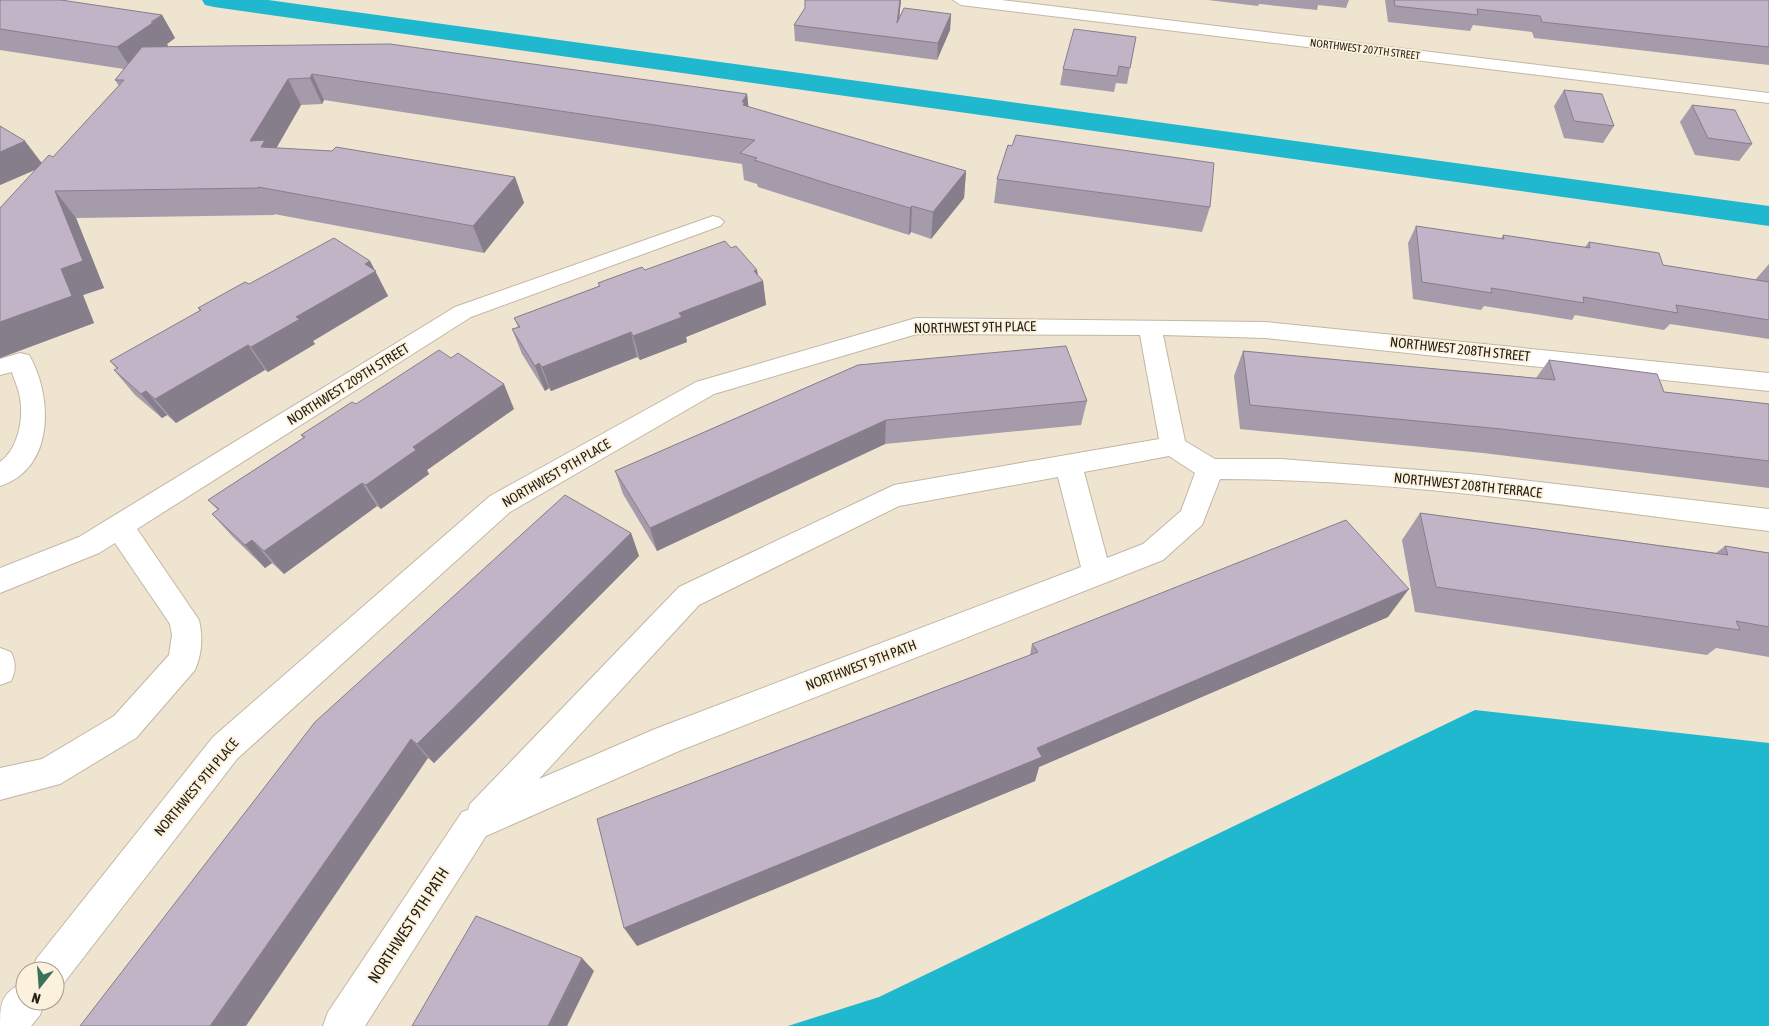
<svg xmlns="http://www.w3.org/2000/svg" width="1769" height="1026" font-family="'Asap Condensed',sans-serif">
	<rect width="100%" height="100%" fill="#efe4cf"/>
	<path fill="#1fb8ce" d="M 1475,710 L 1769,743 L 1769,1026 L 788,1026 L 879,997 Z"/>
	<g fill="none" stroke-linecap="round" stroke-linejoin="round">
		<path fill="#1fb8ce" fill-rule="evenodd" d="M 202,0 L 268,0 L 1769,206 L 1769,226 L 214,7 L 205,5 Z"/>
		<g stroke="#c2b7a3" stroke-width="2">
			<g id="minor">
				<path d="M 953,0 L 1001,0 L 1769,93 L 1769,103 L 961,5 Z"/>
				<path d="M 713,216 L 720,218 L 724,222 L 720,226 L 471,317 L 137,529 L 199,620 C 203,637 202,654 195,670 L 136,738 L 60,784 L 0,800 L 0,768 L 42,759 L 114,716 L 169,655 L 172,635 L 170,624 L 115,543 L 99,553 L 0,593 L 0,568 L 79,537 L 455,307 Z"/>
				<path d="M 916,318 L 1266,322 L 1769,373 L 1769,391 L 1266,338 L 1163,335 L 1185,441 L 1215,459 L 1281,459 L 1470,474 L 1769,509 L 1769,531 C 1587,509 1403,479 1220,479 L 1202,525 L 1163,560 L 679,751 L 486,836 L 365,1026 L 323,1026 L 328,1012 L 462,812 L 468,810 L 470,804 L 679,587 L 894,485 L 1159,439 L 1140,335 L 917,334 L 714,394 L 510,512 L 237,759 L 63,984 L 55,988 L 55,971 L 31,971 L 37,958 L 213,737 L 490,496 L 696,382 ZM 1169,456 L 1195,473 L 1181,511 L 1143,544 L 1107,558 L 1084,472 ZM 1058,477 L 1081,567 L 655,729 L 539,779 L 699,605 L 899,506 Z"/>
				<path d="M 20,353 L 29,355 C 53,396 55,469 0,486 L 0,462 C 18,449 24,419 20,398 C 19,389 14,380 12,372 L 0,375 L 0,359 Z"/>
				<path d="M 0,648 L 11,652 C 16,664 16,670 11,681 L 0,685 Z"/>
				<path d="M 25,982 L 25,1001 L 45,1001 L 40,1015 L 31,1026 L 0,1026 C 0,1002 2,992 25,982 Z"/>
			</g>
		</g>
		<use href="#minor" fill="#fff" fill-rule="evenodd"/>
	</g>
	<g fill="#a69bab">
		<path d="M 0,0 L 162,15 L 175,38 L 167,44 L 168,46 L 167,47 L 747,94 L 748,107 L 966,171 L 964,198 L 931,239 L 911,232 L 909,235 L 758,187 L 757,184 L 744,180 L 742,164 L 324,100 L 322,104 L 301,105 L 276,148 L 515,177 L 524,203 L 484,253 L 274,214 L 275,215 L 76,218 L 104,288 L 83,295 L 94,323 L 0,358 L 0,208 L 37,169 L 0,185 L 0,126 L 42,163 L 53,157 L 119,86 L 115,80 L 124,69 L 0,50 Z"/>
		<path d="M 805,0 L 901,0 L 899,18 L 951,14 L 950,30 L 937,60 L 795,41 L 794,25 L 805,8 Z"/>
		<path d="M 1208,0 L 1349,0 L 1346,8 L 1318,5 L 1317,10 L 1259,4 L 1258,6 Z"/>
		<path d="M 1385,0 L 1769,0 L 1769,65 L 1534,38 L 1532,32 L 1473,25 L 1470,31 L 1388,22 Z"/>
		<path d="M 1136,37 L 1127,84 L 1116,83 L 1114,92 L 1060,85 L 1063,69 Z"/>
		<path d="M 1564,90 L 1614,126 L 1603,143 L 1564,138 L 1554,106 Z"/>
		<path d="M 1692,105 L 1752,144 L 1739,161 L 1695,155 L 1680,122 Z"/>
		<path d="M 997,179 L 1210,207 L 1202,232 L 994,203 Z"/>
		<path d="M 1416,226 L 1501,239 L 1503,235 L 1585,247 L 1589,242 L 1663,265 L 1755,280 L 1769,264 L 1769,339 L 1670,324 L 1664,330 L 1575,315 L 1572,320 L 1484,306 L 1481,310 L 1413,299 L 1408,243 Z"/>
		<path d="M 731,248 L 757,270 L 758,276 L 763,281 L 766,305 L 686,337 L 687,342 L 640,360 L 637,357 L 551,391 L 549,388 L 545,391 L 522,354 L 512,329 L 518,327 L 514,318 L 599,286 L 598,283 Z"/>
		<path d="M 370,261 L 388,296 L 313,341 L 315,344 L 268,372 L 265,370 L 176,423 L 167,415 L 162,418 L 135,395 L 114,370 L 117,369 L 110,361 L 200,311 L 198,308 L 249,284 Z"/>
		<path d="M 1243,351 L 1536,378 L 1549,360 L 1664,392 L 1769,404 L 1769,488 L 1483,453 L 1240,429 L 1234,376 Z"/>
		<path d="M 858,365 L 1087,401 L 1081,425 L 885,444 L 657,551 L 623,494 L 615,471 Z"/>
		<path d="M 356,404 L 514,409 L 427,470 L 429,474 L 381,509 L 377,506 L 284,574 L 272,563 L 265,568 L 233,537 L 212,514 L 218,510 L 208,500 L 303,438 L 301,435 Z"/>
		<path d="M 1420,513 L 1716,553 L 1725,546 L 1769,553 L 1769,657 L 1716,648 L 1707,655 L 1415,612 L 1402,540 Z"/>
		<path d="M 631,533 L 639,556 L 434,763 L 428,758 L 80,1026 Z"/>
		<path d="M 1388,617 L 1039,767 L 1035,781 L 637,946 L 1030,655 L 1032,644 Z"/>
	</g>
	<g fill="#877e8b">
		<path d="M 900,0 L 901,0 L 897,39 L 897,23 Z"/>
		<path d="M 951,14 L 950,30 L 937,60 L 938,43 Z"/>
		<path d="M 162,15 L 175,38 L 167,44 L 168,46 L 132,70 L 117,47 Z"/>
		<path d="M 312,74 L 324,100 L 322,104 L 310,78 Z"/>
		<path d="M 288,79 L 301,105 L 273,154 L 250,141 Z"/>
		<path d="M 747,94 L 750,120 L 748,128 L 742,102 Z"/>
		<path d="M 25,141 L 44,166 L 0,185 L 0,152 Z"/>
		<path d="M 966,171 L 964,198 L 931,239 L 933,212 Z"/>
		<path d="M 515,177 L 524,203 L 484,253 L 473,226 Z"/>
		<path d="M 55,191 L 76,218 L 104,288 L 83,295 L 94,323 L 0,358 L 0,322 Z"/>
		<path d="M 912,206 L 911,232 L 909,235 L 910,208 Z"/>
		<path d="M 370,261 L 388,296 L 313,341 L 315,344 L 268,372 L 251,347 L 296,317 L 365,264 Z"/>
		<path d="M 757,270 L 759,282 L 763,281 L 766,305 L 686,337 L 687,342 L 640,360 L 633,336 L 679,313 Z"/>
		<path d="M 631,332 L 637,357 L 551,391 L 542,367 Z"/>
		<path d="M 248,345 L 265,370 L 176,423 L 155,399 Z"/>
		<path d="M 539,363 L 549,388 L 545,391 L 535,366 Z"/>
		<path d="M 504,384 L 514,409 L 427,470 L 429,474 L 381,509 L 366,485 L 413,447 Z"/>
		<path d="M 146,391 L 167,415 L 162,418 L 141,394 Z"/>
		<path d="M 886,420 L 885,444 L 657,551 L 650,528 Z"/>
		<path d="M 362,483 L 377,506 L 284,574 L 264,551 Z"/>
		<path d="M 631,533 L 639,556 L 434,763 L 417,744 Z"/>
		<path d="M 252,540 L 272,563 L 265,568 L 245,545 Z"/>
		<path d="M 1409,589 L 1388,617 L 1039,767 L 1035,781 L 637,946 L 624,928 L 1037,748 Z"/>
		<path d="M 411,739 L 428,758 L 246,1026 L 210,1026 Z"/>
		<path d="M 582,958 L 594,971 L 567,1026 L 548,1026 Z"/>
	</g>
	<g fill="#c1b4c7" stroke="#877e8b">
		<path d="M 0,0 L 61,0 L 162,15 L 151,22 L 154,22 L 117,47 L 0,29 Z"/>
		<path d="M 805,0 L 900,0 L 897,23 L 904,8 L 951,14 L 938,43 L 794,25 L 805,8 Z"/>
		<path d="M 1394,0 L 1769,0 L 1769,47 L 1542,22 L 1540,16 L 1477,9 L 1478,15 L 1395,6 Z"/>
		<path d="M 1074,29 L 1136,37 L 1130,68 L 1119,66 L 1117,76 L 1063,69 Z"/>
		<path d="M 390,44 L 747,94 L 742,102 L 745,102 L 743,105 L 966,171 L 933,212 L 912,206 L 910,208 L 829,184 L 754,160 L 757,158 L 740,153 L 755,140 L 312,74 L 310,78 L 288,79 L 250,141 L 265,140 L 261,147 L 332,151 L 336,147 L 515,177 L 473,226 L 258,187 L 259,188 L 55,191 L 83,261 L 61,269 L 72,296 L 0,322 L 0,208 L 49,155 L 53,157 L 124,80 L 115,80 L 142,47 Z"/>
		<path d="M 1564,90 L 1602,94 L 1614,126 L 1574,121 Z"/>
		<path d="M 1692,105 L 1735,110 L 1752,144 L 1708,138 Z"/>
		<path d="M 0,126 L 25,141 L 0,152 Z"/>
		<path d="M 1016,135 L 1214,163 L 1210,207 L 997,179 L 1008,145 L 1012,146 Z"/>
		<path d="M 1416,226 L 1504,239 L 1503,235 L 1590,248 L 1589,242 L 1659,253 L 1663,265 L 1769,282 L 1769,320 L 1676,305 L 1678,313 L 1583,297 L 1584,303 L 1491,288 L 1492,293 L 1422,282 Z"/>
		<path d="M 334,238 L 370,261 L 365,264 L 376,271 L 296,317 L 300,319 L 251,347 L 248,345 L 155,399 L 146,391 L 141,394 L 114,370 L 118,368 L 110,361 L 201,310 L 198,308 L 245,282 L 249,284 Z"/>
		<path d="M 725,241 L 731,248 L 736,246 L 757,270 L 754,271 L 763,281 L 679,313 L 682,317 L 633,336 L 631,332 L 542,367 L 539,363 L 535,366 L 512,329 L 520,327 L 514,318 L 600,286 L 598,283 L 642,267 L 645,270 Z"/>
		<path d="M 1066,346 L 1087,401 L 886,420 L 650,528 L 615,471 L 858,365 Z"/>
		<path d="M 439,350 L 451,358 L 458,353 L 504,384 L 413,447 L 416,450 L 366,485 L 362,483 L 264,551 L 252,540 L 245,545 L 212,514 L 219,509 L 208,500 L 305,437 L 301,435 L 352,402 L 356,404 Z"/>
		<path d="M 1243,351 L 1555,380 L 1549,360 L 1657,374 L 1664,392 L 1769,404 L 1769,461 L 1501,429 L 1250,405 Z"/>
		<path d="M 565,495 L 631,533 L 417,744 L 411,739 L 210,1026 L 80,1026 L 315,722 Z"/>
		<path d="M 1420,513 L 1728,555 L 1725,546 L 1769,553 L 1769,627 L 1736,621 L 1740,630 L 1436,587 Z"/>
		<path d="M 1346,520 L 1409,589 L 1037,748 L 1042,757 L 624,928 L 597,819 L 1038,652 L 1032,644 Z"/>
		<path d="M 476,916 L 582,958 L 548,1026 L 412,1026 Z"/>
	</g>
	<g text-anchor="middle" stroke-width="4" stroke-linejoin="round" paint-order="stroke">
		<g font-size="11" fill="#252119" stroke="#fcf1dc">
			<text transform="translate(1365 49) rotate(7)" y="4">NORTHWEST 207TH STREET</text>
		</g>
		<g font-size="14" fill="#252119" stroke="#fcf1dc">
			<text transform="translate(975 327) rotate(-1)" y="5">NORTHWEST 9TH PLACE</text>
			<text transform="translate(1460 349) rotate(6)" y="5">NORTHWEST 208TH STREET</text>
			<text transform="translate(348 384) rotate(-32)" y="5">NORTHWEST 209TH STREET</text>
			<text transform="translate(556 473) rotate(-30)" y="5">NORTHWEST 9TH PLACE</text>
			<text transform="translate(1468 485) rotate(6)" y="5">NORTHWEST 208TH TERRACE</text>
			<text transform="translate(861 665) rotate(-21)" y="5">NORTHWEST 9TH PATH</text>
			<text transform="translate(196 787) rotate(-50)" y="5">NORTHWEST 9TH PLACE</text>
		</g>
		<g font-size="16" fill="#252119" stroke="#fcf1dc">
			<text transform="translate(408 925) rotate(-57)" y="6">NORTHWEST 9TH PATH</text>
		</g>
	</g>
	<g transform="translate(40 986) rotate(197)"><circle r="24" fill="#fcf1dc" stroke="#a69e8e"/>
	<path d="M0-4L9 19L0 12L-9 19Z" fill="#39725a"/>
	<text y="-8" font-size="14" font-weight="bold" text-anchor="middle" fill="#252119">N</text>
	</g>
</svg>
